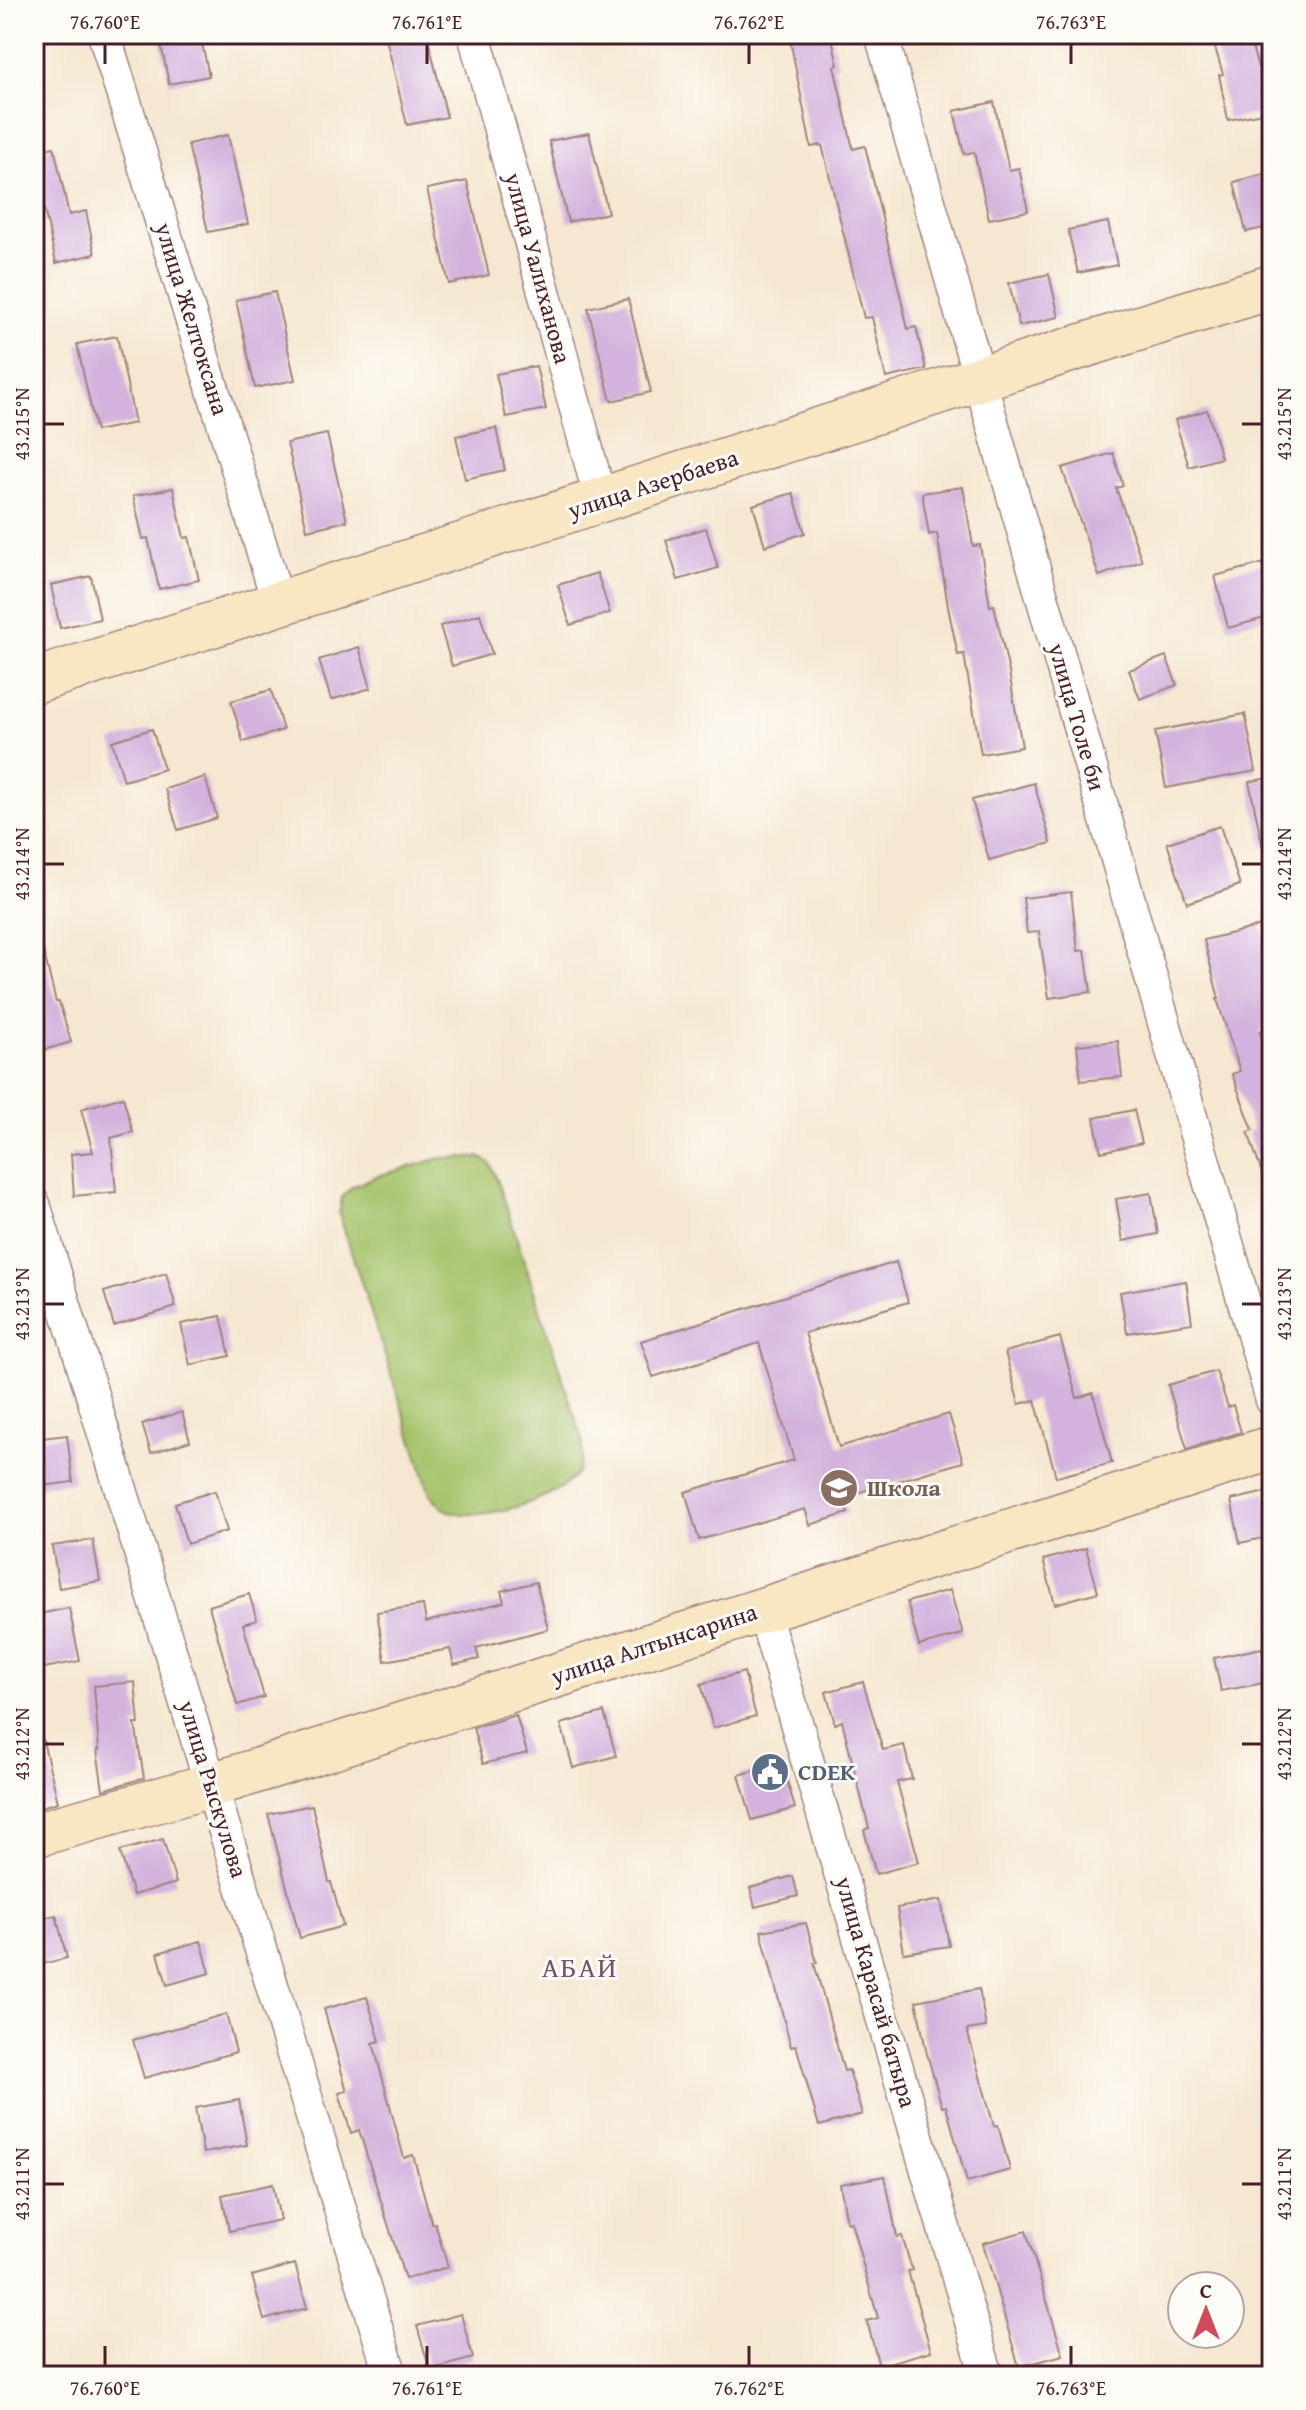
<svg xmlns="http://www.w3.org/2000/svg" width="1306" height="2410" font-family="'Gentium Book Plus',serif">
	<rect width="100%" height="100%" fill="#fdfcf7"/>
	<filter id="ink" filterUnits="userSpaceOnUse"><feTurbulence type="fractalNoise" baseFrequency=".0125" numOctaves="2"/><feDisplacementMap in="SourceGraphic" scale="16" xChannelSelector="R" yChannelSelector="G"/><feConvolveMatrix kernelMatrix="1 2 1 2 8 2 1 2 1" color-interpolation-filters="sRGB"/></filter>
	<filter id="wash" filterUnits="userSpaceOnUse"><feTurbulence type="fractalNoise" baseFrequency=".006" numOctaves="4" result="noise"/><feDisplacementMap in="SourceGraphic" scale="32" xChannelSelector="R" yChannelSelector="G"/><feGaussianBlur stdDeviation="1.8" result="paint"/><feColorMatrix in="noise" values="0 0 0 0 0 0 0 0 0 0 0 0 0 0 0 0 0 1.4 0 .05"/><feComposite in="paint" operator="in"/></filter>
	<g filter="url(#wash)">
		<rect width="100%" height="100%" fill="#f5e7d0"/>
		<path fill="#a4c269" stroke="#77704a" stroke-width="2" d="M 479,1157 L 490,1163 L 500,1187 L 583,1441 C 583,1453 582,1468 574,1477 C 552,1501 472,1526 443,1508 C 438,1504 434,1498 430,1494 L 339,1214 L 342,1197 L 352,1187 L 374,1177 L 441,1158 Z"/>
		<g id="blocks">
			<g fill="#d3b3dd">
				<path d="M 159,34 L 200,34 L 209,76 L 169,84 Z"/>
				<path d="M 385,34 L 427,34 L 447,117 L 407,125 Z"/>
				<path d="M 789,34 L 831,34 L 838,65 L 834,66 L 853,149 L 865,146 L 908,329 L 916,327 L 926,369 L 886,378 L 872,317 L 864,318 L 822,145 L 811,147 Z"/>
				<path d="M 1211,34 L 1248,34 L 1258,67 L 1272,64 L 1272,111 L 1228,120 L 1219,75 L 1223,74 Z"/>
				<path d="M 994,102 L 1009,170 L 1019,168 L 1028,211 L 989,219 L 974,152 L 964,154 L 954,111 Z"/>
				<path d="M 589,133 L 608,213 L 568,222 L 549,141 Z"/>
				<path d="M 228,135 L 248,224 L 208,232 L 188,144 Z"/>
				<path d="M 54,147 L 69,215 L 86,211 L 95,254 L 56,263 L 41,195 L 34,197 L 34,152 Z"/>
				<path d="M 1272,172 L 1272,226 L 1246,232 L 1234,182 Z"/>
				<path d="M 467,181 L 489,275 L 449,284 L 427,189 Z"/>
				<path d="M 1108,222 L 1117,265 L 1078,273 L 1068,230 Z"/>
				<path d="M 1049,274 L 1059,317 L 1019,326 L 1009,283 Z"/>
				<path d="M 275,292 L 295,380 L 255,388 L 236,300 Z"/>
				<path d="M 628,299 L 651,392 L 611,401 L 588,308 Z"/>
				<path d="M 117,336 L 135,423 L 96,431 L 77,344 Z"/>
				<path d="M 536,366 L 546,409 L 506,417 L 496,374 Z"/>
				<path d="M 1207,410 L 1221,458 L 1189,467 L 1175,420 Z"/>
				<path d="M 496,428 L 505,470 L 465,479 L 456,436 Z"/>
				<path d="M 327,434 L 347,521 L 307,530 L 287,443 Z"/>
				<path d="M 1113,453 L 1123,486 L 1116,488 L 1142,561 L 1099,576 L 1062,468 Z"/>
				<path d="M 963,487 L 973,546 L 980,545 L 990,606 L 994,605 L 1009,672 L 1022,747 L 981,754 L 964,654 L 958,655 L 948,607 L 937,533 L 929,535 L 922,493 Z"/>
				<path d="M 173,488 L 184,538 L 189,537 L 199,580 L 159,589 L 148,538 L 143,539 L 133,496 Z"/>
				<path d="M 793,493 L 805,533 L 765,546 L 753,505 Z"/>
				<path d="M 706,528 L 718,568 L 678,580 L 666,540 Z"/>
				<path d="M 1272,561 L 1272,616 L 1228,628 L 1215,576 Z"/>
				<path d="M 597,573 L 610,613 L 570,625 L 558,585 Z"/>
				<path d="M 91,576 L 100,619 L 60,628 L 51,585 Z"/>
				<path d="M 480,614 L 492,654 L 452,666 L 440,626 Z"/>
				<path d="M 359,647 L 371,688 L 331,700 L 319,660 Z"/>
				<path d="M 1166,656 L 1177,685 L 1140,699 L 1129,670 Z"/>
				<path d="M 271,690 L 283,730 L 243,742 L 231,701 Z"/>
				<path d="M 1245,714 L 1256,771 L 1166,788 L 1155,731 Z"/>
				<path d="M 152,729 L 164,769 L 124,781 L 112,741 Z"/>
				<path d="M 205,777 L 217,818 L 178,830 L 165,789 Z"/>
				<path d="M 1272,777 L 1272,846 L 1263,847 L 1249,782 Z"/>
				<path d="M 1034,783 L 1051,843 L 989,860 L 972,800 Z"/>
				<path d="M 1220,826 L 1240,885 L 1187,903 L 1167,843 Z"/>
				<path d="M 1071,892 L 1078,951 L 1085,950 L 1091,992 L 1049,998 L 1039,932 L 1027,933 L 1023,898 Z"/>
				<path d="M 1261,926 L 1272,970 L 1272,1027 L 1259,1031 L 1272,1065 L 1272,1190 L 1268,1191 L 1248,1132 L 1253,1130 L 1232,1074 L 1240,1071 L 1217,999 L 1219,999 L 1204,940 Z"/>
				<path d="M 42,945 L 56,1002 L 59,1002 L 71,1042 L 34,1053 L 34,946 Z"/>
				<path d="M 1118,1041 L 1122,1077 L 1081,1081 L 1077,1045 Z"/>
				<path d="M 123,1097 L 133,1132 L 111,1138 L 116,1192 L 74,1196 L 71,1154 L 93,1152 L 81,1109 Z"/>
				<path d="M 1134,1110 L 1142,1143 L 1101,1152 L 1094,1118 Z"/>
				<path d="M 1151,1193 L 1158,1234 L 1123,1241 L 1116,1199 Z"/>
				<path d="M 896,1262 L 908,1302 L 805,1333 L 839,1447 L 949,1414 L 963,1462 L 843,1497 L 848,1513 L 810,1525 L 805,1509 L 699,1540 L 685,1492 L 794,1460 L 759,1343 L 653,1377 L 641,1341 Z"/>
				<path d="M 166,1273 L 176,1307 L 114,1326 L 104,1292 Z"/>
				<path d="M 1186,1281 L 1192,1323 L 1127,1333 L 1120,1292 Z"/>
				<path d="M 221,1316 L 230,1356 L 190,1365 L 181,1324 Z"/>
				<path d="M 1060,1337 L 1077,1398 L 1093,1393 L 1112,1463 L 1056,1477 L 1035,1400 L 1019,1404 L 1005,1352 Z"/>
				<path d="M 1216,1371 L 1228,1407 L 1233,1405 L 1241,1432 L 1187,1449 L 1168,1385 Z"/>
				<path d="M 182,1412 L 190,1441 L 151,1453 L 142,1424 Z"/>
				<path d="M 67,1435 L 73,1482 L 34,1487 L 34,1439 Z"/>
				<path d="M 215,1491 L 227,1531 L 187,1544 L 175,1503 Z"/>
				<path d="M 1266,1492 L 1272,1519 L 1272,1536 L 1240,1543 L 1231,1500 Z"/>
				<path d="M 93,1540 L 100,1581 L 59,1588 L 52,1546 Z"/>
				<path d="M 1086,1548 L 1098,1592 L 1055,1604 L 1043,1560 Z"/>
				<path d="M 536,1582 L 548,1629 L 476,1648 L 479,1659 L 454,1665 L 450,1649 L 385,1661 L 377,1612 L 423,1605 L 426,1622 L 504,1602 L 501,1591 Z"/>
				<path d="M 950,1590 L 963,1634 L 919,1646 L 907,1602 Z"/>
				<path d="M 249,1594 L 257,1620 L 243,1624 L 264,1697 L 237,1705 L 209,1606 Z"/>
				<path d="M 69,1608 L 80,1661 L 34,1670 L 34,1615 Z"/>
				<path d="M 1262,1648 L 1269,1682 L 1221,1691 L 1214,1658 Z"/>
				<path d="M 744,1672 L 756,1716 L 713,1728 L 701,1684 Z"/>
				<path d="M 135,1682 L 139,1724 L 135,1724 L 144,1778 L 103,1790 L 97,1750 L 99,1750 L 94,1686 Z"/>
				<path d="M 863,1682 L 883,1750 L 904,1745 L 912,1779 L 897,1782 L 919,1862 L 876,1874 L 864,1830 L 869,1828 L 842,1721 L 835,1724 L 826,1692 Z"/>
				<path d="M 604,1712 L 616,1756 L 573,1768 L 561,1724 Z"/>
				<path d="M 516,1715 L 527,1753 L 483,1764 L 473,1728 Z"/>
				<path d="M 42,1737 L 58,1802 L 34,1809 L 34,1738 Z"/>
				<path d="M 782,1763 L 795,1808 L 752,1820 L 739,1775 Z"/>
				<path d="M 312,1805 L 329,1882 L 331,1882 L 343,1926 L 300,1938 L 268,1814 Z"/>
				<path d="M 163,1839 L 176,1883 L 133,1895 L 120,1851 Z"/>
				<path d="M 793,1876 L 798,1896 L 755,1907 L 750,1888 Z"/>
				<path d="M 941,1900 L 949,1946 L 904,1953 L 897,1908 Z"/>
				<path d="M 56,1915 L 67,1958 L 34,1966 L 34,1920 Z"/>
				<path d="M 806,1923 L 817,1963 L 814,1963 L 844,2071 L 849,2070 L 862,2114 L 819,2126 L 796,2045 L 791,2047 L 761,1931 Z"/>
				<path d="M 201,1941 L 210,1973 L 167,1985 L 158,1953 Z"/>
				<path d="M 979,1989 L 986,2027 L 967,2030 L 994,2126 L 998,2125 L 1010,2170 L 967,2182 L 946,2106 L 942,2107 L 926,2050 L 916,2001 Z"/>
				<path d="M 367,1997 L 380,2041 L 373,2043 L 404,2158 L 413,2155 L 432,2224 L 435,2223 L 448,2267 L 405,2279 L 359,2130 L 351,2133 L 339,2093 L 347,2091 L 324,2009 Z"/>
				<path d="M 226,2014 L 236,2052 L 144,2078 L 133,2040 Z"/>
				<path d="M 239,2100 L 247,2145 L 203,2153 L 195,2108 Z"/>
				<path d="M 885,2176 L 897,2237 L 902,2236 L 912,2270 L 908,2271 L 931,2351 L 879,2366 L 867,2321 L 878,2318 L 851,2222 L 847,2223 L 840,2184 Z"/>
				<path d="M 273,2184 L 280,2220 L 229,2231 L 222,2195 Z"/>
				<path d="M 1026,2231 L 1063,2355 L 1019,2367 L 983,2243 Z"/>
				<path d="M 295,2264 L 307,2308 L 264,2320 L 252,2276 Z"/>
				<path d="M 461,2314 L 473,2358 L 430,2370 L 417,2326 Z"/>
			</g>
		</g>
	</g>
	<g filter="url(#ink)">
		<use href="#blocks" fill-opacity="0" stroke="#a0837e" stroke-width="2"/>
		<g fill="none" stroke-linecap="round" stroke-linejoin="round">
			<g stroke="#a0837e" stroke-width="35">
				<g id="street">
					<path d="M 104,34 L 279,605"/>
					<path d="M 474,34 L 601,501"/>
					<path d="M 881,34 L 1272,1400"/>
					<path d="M 34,1204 L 391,2376"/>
					<path d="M 763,1609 L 987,2376"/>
				</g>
			</g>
			<g stroke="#a0837e" stroke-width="47">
				<g id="secondary">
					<path d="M 34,681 C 447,552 858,414 1272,287"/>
					<path d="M 34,1835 L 212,1785 L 1272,1448"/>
				</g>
			</g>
			<use href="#street" stroke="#fff" stroke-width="32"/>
			<use href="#secondary" stroke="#f9e7c3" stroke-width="44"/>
		</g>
	</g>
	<path fill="none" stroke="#4a1f2b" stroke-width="3" d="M 105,44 L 105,64M 427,44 L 427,64M 749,44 L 749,64M 1071,44 L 1071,64M 44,424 L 64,424M 1242,424 L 1262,424M 44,864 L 64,864M 1242,864 L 1262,864M 44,1304 L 64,1304M 1242,1304 L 1262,1304M 44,1744 L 64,1744M 1242,1744 L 1262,1744M 44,2184 L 64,2184M 1242,2184 L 1262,2184M 105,2346 L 105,2366M 427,2346 L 427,2366M 749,2346 L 749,2366M 1071,2346 L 1071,2366"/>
	<defs>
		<g id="school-disc" transform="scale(2)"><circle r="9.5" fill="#8d6e63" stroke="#fdfcf7"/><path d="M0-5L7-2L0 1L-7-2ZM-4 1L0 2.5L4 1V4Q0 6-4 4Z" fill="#fff"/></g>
		<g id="civic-disc" transform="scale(2)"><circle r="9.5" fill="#5c6f8a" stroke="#fdfcf7"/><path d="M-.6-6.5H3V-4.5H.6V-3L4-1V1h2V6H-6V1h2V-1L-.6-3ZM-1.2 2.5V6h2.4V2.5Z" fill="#fff"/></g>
	</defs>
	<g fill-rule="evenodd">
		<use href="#school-disc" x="839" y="1488"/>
		<use href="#civic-disc" x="770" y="1772"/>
	</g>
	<g text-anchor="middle" stroke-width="6" stroke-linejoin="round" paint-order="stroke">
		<g font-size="24" fill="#4a1f2b" stroke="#fdfcf7">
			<text transform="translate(538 268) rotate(75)" y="8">улица Уалиханова</text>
			<text transform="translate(192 319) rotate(73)" y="8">улица Желтоксана</text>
			<text transform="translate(653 484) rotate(-18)" y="8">улица Азербаева</text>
			<text transform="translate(1077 717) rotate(74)" y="8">улица Толе би</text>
			<text transform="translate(654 1644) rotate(-18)" y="8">улица Алтынсарина</text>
			<text transform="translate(213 1789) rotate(73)" y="8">улица Рыскулова</text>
			<text transform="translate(876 1992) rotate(74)" y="8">улица Карасай батыра</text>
		</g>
		<g font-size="24" font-weight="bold" fill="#785e54" stroke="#fdfcf7" text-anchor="start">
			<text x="867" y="1496">Школа</text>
		</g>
		<g font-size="24" font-weight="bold" fill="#4e5e75" stroke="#fdfcf7" text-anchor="start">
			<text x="798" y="1780">CDEK</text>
		</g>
		<g font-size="28" letter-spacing="2" fill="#7a5369" stroke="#fdfcf7">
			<text x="580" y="1977">АБАЙ</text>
		</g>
	</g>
	<rect width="1306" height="2410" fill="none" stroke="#fdfcf7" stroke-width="88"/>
	<g transform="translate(1206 2310)"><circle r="38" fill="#fdfcf7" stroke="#b5a4a5" stroke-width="2"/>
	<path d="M0-6L14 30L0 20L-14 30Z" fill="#d1495b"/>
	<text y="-12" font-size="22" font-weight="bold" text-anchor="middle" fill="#4a1f2b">С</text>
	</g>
	<rect x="44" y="44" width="1218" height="2322" fill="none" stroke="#4a1f2b" stroke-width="3"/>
	<g font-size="20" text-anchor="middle" fill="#4a1f2b">
		<text x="105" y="29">76.760°E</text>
		<text x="427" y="29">76.761°E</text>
		<text x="749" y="29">76.762°E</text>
		<text x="1071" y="29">76.763°E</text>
		<text transform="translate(22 424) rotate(-90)" y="7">43.215°N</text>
		<text transform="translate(1284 424) rotate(-90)" y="7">43.215°N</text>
		<text transform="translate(22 864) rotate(-90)" y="7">43.214°N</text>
		<text transform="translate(1284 864) rotate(-90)" y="7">43.214°N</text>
		<text transform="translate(22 1304) rotate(-90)" y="7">43.213°N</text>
		<text transform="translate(1284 1304) rotate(-90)" y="7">43.213°N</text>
		<text transform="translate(22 1744) rotate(-90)" y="7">43.212°N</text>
		<text transform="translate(1284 1744) rotate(-90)" y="7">43.212°N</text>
		<text transform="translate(22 2184) rotate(-90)" y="7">43.211°N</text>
		<text transform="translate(1284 2184) rotate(-90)" y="7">43.211°N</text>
		<text x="105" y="2395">76.760°E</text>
		<text x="427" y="2395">76.761°E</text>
		<text x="749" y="2395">76.762°E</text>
		<text x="1071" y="2395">76.763°E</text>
	</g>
</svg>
